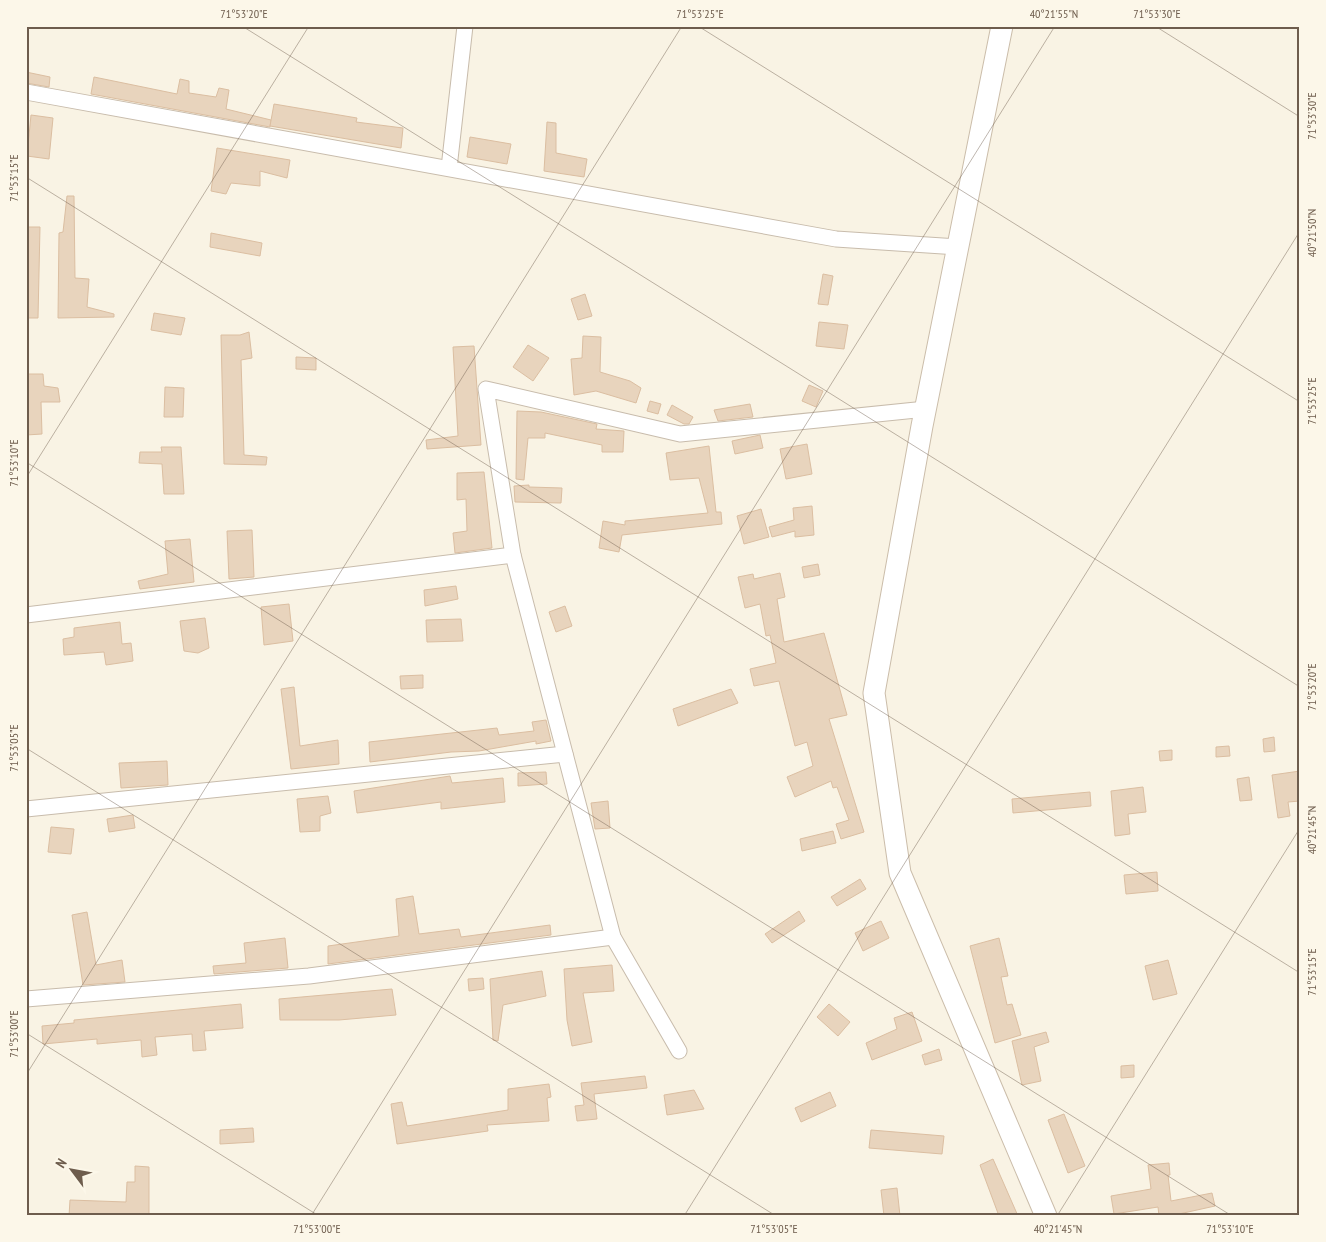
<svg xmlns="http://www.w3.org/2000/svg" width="1326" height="1242" font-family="'PT Sans Narrow',sans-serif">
	<rect width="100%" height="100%" fill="#f9f3e4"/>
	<g fill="#e8d4bd" stroke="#dbbea1">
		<path d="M 26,72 L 50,77 L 49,87 L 26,83 Z"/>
		<path d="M 94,77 L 177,94 L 180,79 L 189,81 L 189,93 L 216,97 L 219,88 L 229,90 L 226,109 L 271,120 L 270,127 L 91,94 Z"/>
		<path d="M 274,104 L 357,118 L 356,122 L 403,128 L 401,148 L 270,126 Z"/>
		<path d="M 31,115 L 53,118 L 49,159 L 27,156 Z"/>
		<path d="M 547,122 L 556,123 L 556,153 L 587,159 L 584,177 L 544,171 Z"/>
		<path d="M 470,137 L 511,144 L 507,164 L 467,157 Z"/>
		<path d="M 217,148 L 290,160 L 287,178 L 260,171 L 260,186 L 231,183 L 226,194 L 211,191 Z"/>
		<path d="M 67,196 L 74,196 L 75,278 L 89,279 L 87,307 L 114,314 L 114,317 L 58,318 L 59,233 L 63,232 Z"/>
		<path d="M 26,227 L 40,227 L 38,318 L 26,318 Z"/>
		<path d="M 211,233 L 262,243 L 260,256 L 210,247 Z"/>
		<path d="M 823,274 L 833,276 L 828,305 L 818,304 Z"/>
		<path d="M 585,294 L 592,316 L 578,320 L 571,299 Z"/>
		<path d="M 154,313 L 185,318 L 181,335 L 151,330 Z"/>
		<path d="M 819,322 L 848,325 L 844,349 L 816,346 Z"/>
		<path d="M 249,332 L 252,358 L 241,360 L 244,455 L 267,457 L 266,465 L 224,464 L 221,335 L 240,335 Z"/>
		<path d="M 583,336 L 601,337 L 600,372 L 630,381 L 641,388 L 636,403 L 596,391 L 574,395 L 571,359 L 582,358 Z"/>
		<path d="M 528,345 L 549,358 L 533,381 L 513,367 Z"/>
		<path d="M 474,346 L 481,445 L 427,449 L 426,440 L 458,436 L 453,347 Z"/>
		<path d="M 296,357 L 316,358 L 316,370 L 296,369 Z"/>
		<path d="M 26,374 L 43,374 L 44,386 L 58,388 L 60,402 L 41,402 L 42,434 L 26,435 Z"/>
		<path d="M 809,385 L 823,391 L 816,407 L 802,401 Z"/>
		<path d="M 165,387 L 184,388 L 183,417 L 164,417 Z"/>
		<path d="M 650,401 L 661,404 L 658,414 L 647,411 Z"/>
		<path d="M 750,404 L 753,417 L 718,421 L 714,410 Z"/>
		<path d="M 672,405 L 693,417 L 689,424 L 684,424 L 667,415 Z"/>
		<path d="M 517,411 L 541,412 L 597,424 L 596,429 L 624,431 L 623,452 L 602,452 L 602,445 L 545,433 L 545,438 L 528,438 L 524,480 L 516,479 Z"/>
		<path d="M 760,435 L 763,448 L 735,454 L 732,441 Z"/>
		<path d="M 807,444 L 812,474 L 786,479 L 780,449 Z"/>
		<path d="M 709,446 L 716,512 L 721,512 L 722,524 L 622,535 L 619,552 L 599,548 L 603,521 L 625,525 L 625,521 L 708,513 L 699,478 L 670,480 L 666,453 Z"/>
		<path d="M 161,447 L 181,447 L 184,494 L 164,494 L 162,464 L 139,463 L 140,452 L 162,452 Z"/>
		<path d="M 484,472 L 492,548 L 455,553 L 453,533 L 467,531 L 466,499 L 457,500 L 457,473 Z"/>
		<path d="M 529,485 L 529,487 L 562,488 L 561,503 L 515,502 L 514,486 Z"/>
		<path d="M 812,506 L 814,535 L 795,537 L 795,531 L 772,537 L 769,527 L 794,520 L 793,508 Z"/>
		<path d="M 761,509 L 769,537 L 744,544 L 737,516 Z"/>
		<path d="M 252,530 L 254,577 L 229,579 L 227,531 Z"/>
		<path d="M 190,539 L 194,582 L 140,589 L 138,581 L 168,574 L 165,541 Z"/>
		<path d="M 818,564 L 820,575 L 804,578 L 802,567 Z"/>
		<path d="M 780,573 L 785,597 L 777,599 L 784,642 L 824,633 L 847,715 L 829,719 L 864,832 L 841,839 L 836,824 L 849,820 L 837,787 L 833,788 L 831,781 L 795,797 L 787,777 L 813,766 L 807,742 L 795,746 L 779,681 L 754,686 L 750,669 L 776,663 L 770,635 L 766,636 L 760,604 L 745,608 L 738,577 L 753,574 L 754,579 Z"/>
		<path d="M 456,586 L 458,599 L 425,606 L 424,590 Z"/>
		<path d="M 289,604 L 293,641 L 264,645 L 261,607 Z"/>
		<path d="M 565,606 L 572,626 L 556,632 L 549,612 Z"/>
		<path d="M 205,618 L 209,648 L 198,653 L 184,651 L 180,621 Z"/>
		<path d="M 461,619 L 463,641 L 427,642 L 426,620 Z"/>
		<path d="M 120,622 L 122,644 L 131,643 L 133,661 L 106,665 L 104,652 L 64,655 L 63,639 L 74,637 L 74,628 Z"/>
		<path d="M 423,675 L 423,688 L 401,689 L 400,676 Z"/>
		<path d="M 294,687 L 300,746 L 338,740 L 339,764 L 291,769 L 281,689 Z"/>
		<path d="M 731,689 L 738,703 L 678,726 L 673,709 Z"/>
		<path d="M 546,720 L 551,741 L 536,744 L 536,741 L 479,751 L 451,752 L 370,762 L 369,742 L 497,728 L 499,735 L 534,731 L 532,722 Z"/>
		<path d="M 1274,737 L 1275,751 L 1264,752 L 1263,739 Z"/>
		<path d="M 1229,746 L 1230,756 L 1216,757 L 1216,747 Z"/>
		<path d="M 1172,750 L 1172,760 L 1160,761 L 1159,751 Z"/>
		<path d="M 167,761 L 168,785 L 121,788 L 119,763 Z"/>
		<path d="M 1300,771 L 1300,801 L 1288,802 L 1290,816 L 1278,818 L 1272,775 Z"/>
		<path d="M 546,772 L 547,784 L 518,786 L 518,773 Z"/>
		<path d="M 450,776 L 452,783 L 503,778 L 505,802 L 441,809 L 441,802 L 357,813 L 354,791 Z"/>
		<path d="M 1249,777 L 1252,800 L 1240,801 L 1237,779 Z"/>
		<path d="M 1143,787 L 1146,812 L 1128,814 L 1130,834 L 1115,836 L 1111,791 Z"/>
		<path d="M 1090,792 L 1091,806 L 1013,813 L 1012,799 Z"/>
		<path d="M 328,796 L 331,813 L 320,816 L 320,831 L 300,832 L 297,799 Z"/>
		<path d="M 608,801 L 610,828 L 595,829 L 591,803 Z"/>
		<path d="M 133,815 L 135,828 L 109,832 L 107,819 Z"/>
		<path d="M 51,827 L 74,829 L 71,854 L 48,852 Z"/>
		<path d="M 833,831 L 836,843 L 802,851 L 800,839 Z"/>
		<path d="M 1157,872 L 1158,891 L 1126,894 L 1124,875 Z"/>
		<path d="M 860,879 L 866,889 L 837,906 L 831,897 Z"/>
		<path d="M 413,896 L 419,934 L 459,929 L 461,937 L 550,925 L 551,935 L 328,964 L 328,946 L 399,936 L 396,899 Z"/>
		<path d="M 799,911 L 805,921 L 772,943 L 765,934 Z"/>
		<path d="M 87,912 L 96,965 L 122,960 L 125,982 L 83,985 L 72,915 Z"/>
		<path d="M 881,921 L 889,938 L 863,951 L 855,933 Z"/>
		<path d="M 285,938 L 288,968 L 214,974 L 213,966 L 246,963 L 244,943 Z"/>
		<path d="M 999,938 L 1008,976 L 1001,977 L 1007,1005 L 1012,1004 L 1021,1035 L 995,1043 L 970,946 Z"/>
		<path d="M 1168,960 L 1177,994 L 1153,1000 L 1145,966 Z"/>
		<path d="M 612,965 L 614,991 L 583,993 L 592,1042 L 572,1046 L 567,1020 L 564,969 Z"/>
		<path d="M 542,971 L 546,996 L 503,1005 L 498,1041 L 493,1040 L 490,979 Z"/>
		<path d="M 483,978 L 484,989 L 469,991 L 468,979 Z"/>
		<path d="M 392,989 L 396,1015 L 339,1020 L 280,1020 L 279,999 Z"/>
		<path d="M 241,1004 L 243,1028 L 204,1031 L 206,1050 L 193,1051 L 192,1034 L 155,1037 L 157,1055 L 142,1057 L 141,1040 L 97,1044 L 97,1039 L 43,1044 L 42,1026 L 74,1023 L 74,1020 Z"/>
		<path d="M 829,1004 L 850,1022 L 838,1036 L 817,1017 Z"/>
		<path d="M 912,1012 L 922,1041 L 872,1060 L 866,1043 L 897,1029 L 894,1018 Z"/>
		<path d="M 1046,1032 L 1049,1042 L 1034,1047 L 1041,1081 L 1022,1085 L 1012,1041 Z"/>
		<path d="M 939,1049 L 942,1060 L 925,1065 L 922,1055 Z"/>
		<path d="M 1134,1065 L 1134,1077 L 1121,1078 L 1121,1066 Z"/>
		<path d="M 645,1076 L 647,1088 L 594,1094 L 597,1119 L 577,1121 L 575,1106 L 584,1105 L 581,1083 Z"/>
		<path d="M 549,1084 L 551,1097 L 547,1098 L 549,1121 L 487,1125 L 488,1131 L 397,1144 L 391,1104 L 402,1102 L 407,1126 L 508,1110 L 508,1089 Z"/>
		<path d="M 694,1090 L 704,1109 L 667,1115 L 664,1095 Z"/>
		<path d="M 830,1092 L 836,1106 L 801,1122 L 795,1108 Z"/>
		<path d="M 1064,1114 L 1085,1166 L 1068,1173 L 1048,1120 Z"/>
		<path d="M 253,1128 L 254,1142 L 220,1144 L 220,1130 Z"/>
		<path d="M 871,1130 L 944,1136 L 942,1154 L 869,1148 Z"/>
		<path d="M 993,1159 L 1018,1216 L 999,1216 L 980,1165 Z"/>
		<path d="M 1169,1163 L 1170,1175 L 1168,1175 L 1171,1201 L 1212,1193 L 1215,1206 L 1170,1216 L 1159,1216 L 1158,1207 L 1114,1214 L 1111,1196 L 1151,1189 L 1148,1165 Z"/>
		<path d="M 135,1166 L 149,1167 L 149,1216 L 69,1216 L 70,1200 L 126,1202 L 127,1182 L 135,1182 Z"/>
		<path d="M 897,1188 L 900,1216 L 884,1216 L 881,1190 Z"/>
	</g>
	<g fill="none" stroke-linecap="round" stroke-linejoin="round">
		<g stroke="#c8bcac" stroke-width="17">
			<g id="street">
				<path d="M 26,92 L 836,239 L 958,247"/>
				<path d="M 449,168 L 465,26"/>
				<path d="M 26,615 L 513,555"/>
				<path d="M 26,809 L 565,754"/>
				<path d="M 26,999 L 309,976 L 613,937"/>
				<path d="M 679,1051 L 613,937 L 513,555 L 486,389 L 680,434 L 926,409"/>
			</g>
		</g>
		<g stroke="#cbbdaa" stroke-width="23">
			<path id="secondary" d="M 1002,26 L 922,426 L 874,693 L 900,873 L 1046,1216"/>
		</g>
		<use href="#street" stroke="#fff" stroke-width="15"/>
		<use href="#secondary" stroke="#fff" stroke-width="21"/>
	</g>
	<path fill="none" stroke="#6e5d4d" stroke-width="1" stroke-opacity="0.45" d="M 242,26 L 1300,687M 698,26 L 1300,402M 1155,26 L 1300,117M 26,177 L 1300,973M 26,462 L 1232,1216M 26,478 L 309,26M 26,748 L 776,1216M 26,1033 L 319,1216M 26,1075 L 682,26M 311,1216 L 1055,26M 684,1216 L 1300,231M 1057,1216 L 1300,828"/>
	<rect width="1326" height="1242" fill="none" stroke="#fcf7e9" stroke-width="55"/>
	<g transform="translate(72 1170) rotate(302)" stroke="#fcf7e9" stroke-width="4" paint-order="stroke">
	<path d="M0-4L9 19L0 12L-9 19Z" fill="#6e5d4d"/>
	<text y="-8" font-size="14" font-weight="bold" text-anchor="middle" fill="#6e5d4d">N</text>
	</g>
	<rect x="28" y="28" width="1270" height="1186" fill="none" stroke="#6e5d4d" stroke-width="2"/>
	<g font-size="12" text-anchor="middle" fill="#6e5d4d">
		<text x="244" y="18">71°53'20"E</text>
		<text x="700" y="18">71°53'25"E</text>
		<text x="1054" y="18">40°21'55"N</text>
		<text x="1157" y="18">71°53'30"E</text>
		<text transform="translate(1312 116) rotate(-90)" y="4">71°53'30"E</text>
		<text transform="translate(14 178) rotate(-90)" y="4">71°53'15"E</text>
		<text transform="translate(1312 233) rotate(-90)" y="4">40°21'50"N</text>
		<text transform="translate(1312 401) rotate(-90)" y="4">71°53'25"E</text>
		<text transform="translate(14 463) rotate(-90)" y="4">71°53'10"E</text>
		<text transform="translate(1312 687) rotate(-90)" y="4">71°53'20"E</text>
		<text transform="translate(14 748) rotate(-90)" y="4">71°53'05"E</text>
		<text transform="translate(1312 830) rotate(-90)" y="4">40°21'45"N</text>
		<text transform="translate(1312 972) rotate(-90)" y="4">71°53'15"E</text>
		<text transform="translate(14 1034) rotate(-90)" y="4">71°53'00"E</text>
		<text x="317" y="1233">71°53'00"E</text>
		<text x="774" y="1233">71°53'05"E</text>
		<text x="1058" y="1233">40°21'45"N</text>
		<text x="1230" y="1233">71°53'10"E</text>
	</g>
</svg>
